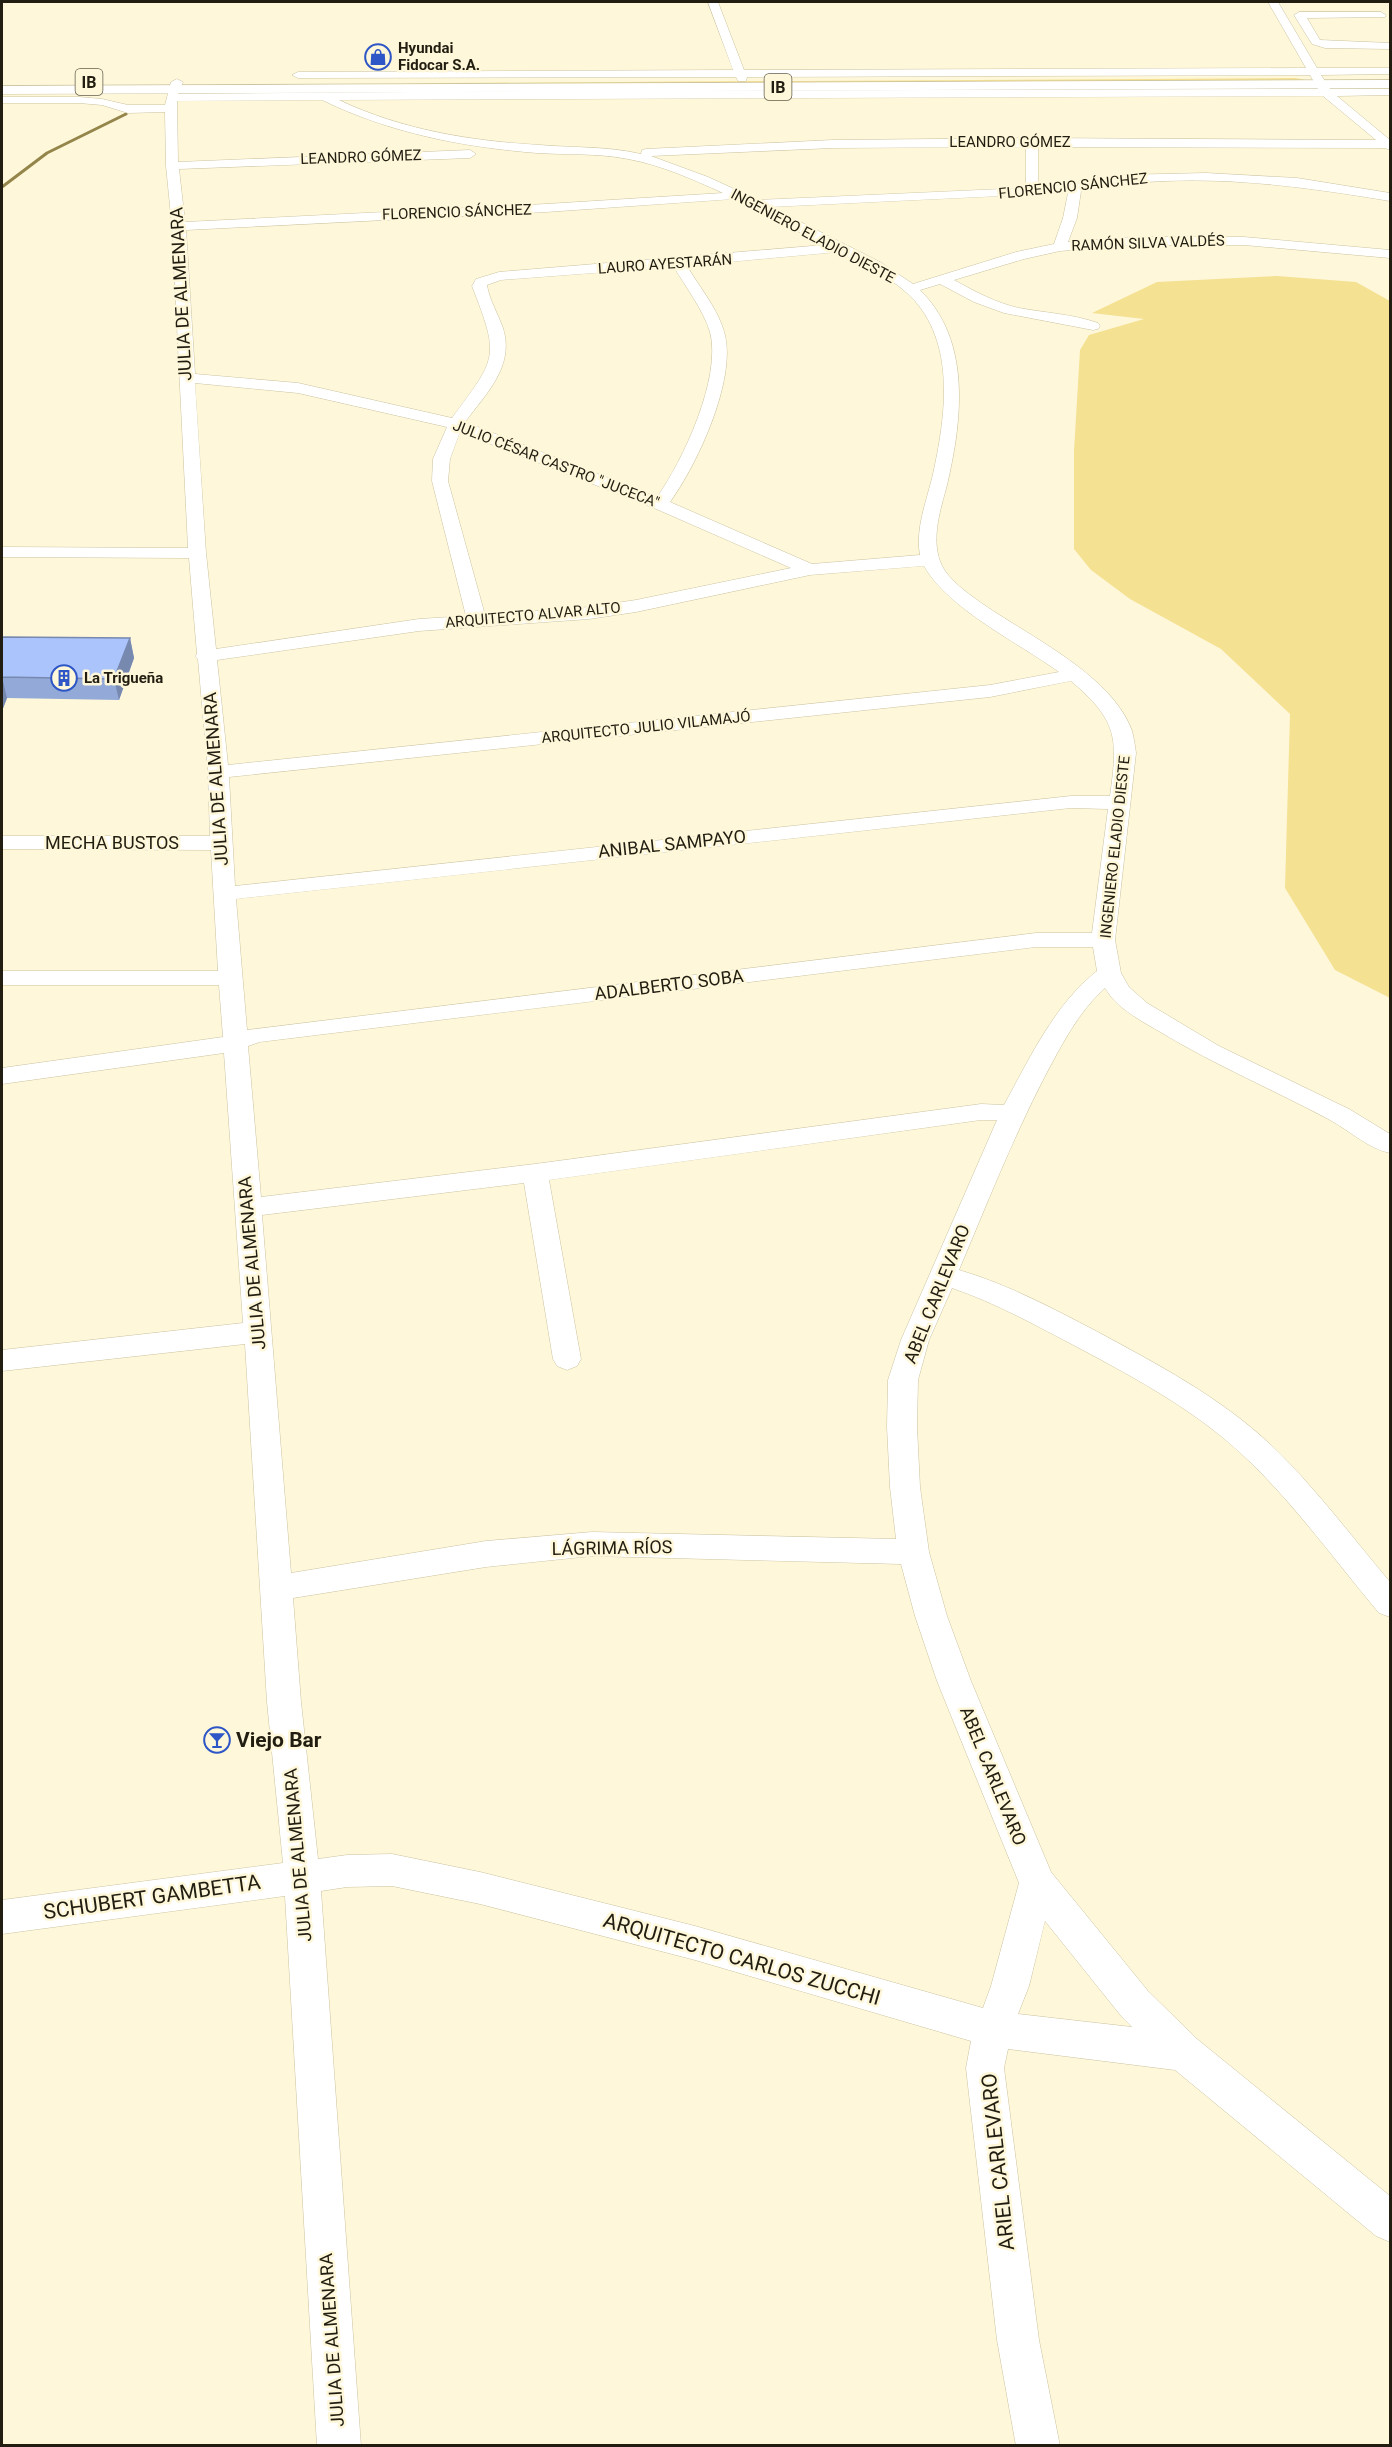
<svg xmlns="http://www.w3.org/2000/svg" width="1392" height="2447" font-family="Roboto,sans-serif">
	<rect width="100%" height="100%" fill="#fef7da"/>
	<g fill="#f5e192">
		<path d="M 1295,78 L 1306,80 L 358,85 L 445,83 Z"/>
		<path d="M 1277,276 L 1356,282 L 1390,301 L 1390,998 L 1335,970 L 1285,888 L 1290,714 L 1221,649 L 1130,599 L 1091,570 L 1074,549 L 1074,451 L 1080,350 L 1089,335 L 1144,319 L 1092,313 L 1157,282 Z"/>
	</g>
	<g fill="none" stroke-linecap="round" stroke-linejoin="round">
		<path stroke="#94854a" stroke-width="3" d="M 2,187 L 47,153 L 126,114"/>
		<g stroke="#cbc3a0" stroke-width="1">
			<g id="minor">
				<path d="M 708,2 L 718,2 L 744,70 L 1306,68 L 1268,2 L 1278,2 L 1317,68 L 1390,68 L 1390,74 L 1321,75 L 1330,89 L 1390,89 L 1390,95 L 1337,96 L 1390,140 L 1390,150 L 1385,148 L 1038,147 L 1038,188 L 1075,184 L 1120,175 L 1206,173 L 1297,178 L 1390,193 L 1390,201 C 1288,184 1183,170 1081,191 L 1077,218 L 1068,242 L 1133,237 L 1244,237 L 1390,250 L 1390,258 L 1244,245 L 1133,245 L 1060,251 L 1024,259 L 954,280 C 974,291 996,303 1019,308 C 1046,313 1072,314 1098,323 L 1100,326 L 1098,329 L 1093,330 L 1004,313 L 974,302 L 940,284 L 920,290 C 972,341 962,421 947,485 C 941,508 931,537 940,561 C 945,576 961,588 973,597 C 1021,633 1111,672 1132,731 C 1134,738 1135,746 1136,753 L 1115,940 L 1121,973 L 1129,987 L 1147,1003 L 1219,1046 L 1349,1109 L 1390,1134 L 1390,1153 C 1369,1149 1350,1131 1330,1120 C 1274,1090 1217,1066 1162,1033 C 1142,1021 1117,1009 1105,988 C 1078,1012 1061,1046 1044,1078 C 1012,1140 986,1206 959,1270 C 1007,1284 1052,1308 1096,1331 C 1157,1364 1220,1397 1271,1445 C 1315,1487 1351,1536 1390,1582 L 1390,1617 L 1379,1613 C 1336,1562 1297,1507 1249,1461 C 1200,1413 1139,1380 1079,1348 C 1037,1326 996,1303 952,1288 L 929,1340 L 918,1380 L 917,1427 L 920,1487 L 929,1552 L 947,1616 L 971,1681 L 1051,1872 L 1148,1991 L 1197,2039 L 1390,2196 L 1390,2242 L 1376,2236 L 1175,2070 L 1008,2049 L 1004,2068 L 1039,2340 L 1060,2446 L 1016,2446 L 997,2340 L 966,2068 L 971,2041 L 695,1960 L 480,1904 L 392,1886 L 347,1887 L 321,1891 L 361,2446 L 317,2446 L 285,1896 L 2,1934 L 2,1900 L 283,1863 L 267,1702 L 245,1344 L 2,1371 L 2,1350 L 243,1323 L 224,1053 L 2,1084 L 2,1068 L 223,1037 L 219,985 L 2,985 L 2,971 L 218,971 L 211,850 L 2,849 L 2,836 L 210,836 L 208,772 L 198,659 L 195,656 L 197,654 L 189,558 L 2,557 L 2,547 L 188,548 L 172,226 L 166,166 L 165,112 L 128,113 L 102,105 L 79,103 L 2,103 L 2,97 L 79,97 L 102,99 L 128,105 L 165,105 L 171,82 L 177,79 L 183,82 L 178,94 L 527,91 L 1318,89 L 1310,75 L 747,77 L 746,81 L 738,81 L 736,77 L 298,78 L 292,75 L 298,72 L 733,70 ZM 1323,96 L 1376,140 L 1032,138 L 833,140 L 646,149 L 642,150 L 641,154 C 607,146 574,148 540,145 C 471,141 402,130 339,100 ZM 322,100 C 390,133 462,147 537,153 C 568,155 598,153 628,159 C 661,165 692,179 723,193 L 546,204 L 185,222 L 179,169 L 470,158 L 476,154 L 470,150 L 178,162 L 177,101 ZM 1026,147 L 1026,188 L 758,200 L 708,177 L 651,156 L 833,148 ZM 1068,193 L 1063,218 L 1054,244 L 1016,252 L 913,284 L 880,262 L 771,207 ZM 735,199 L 824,245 L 499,272 L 476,279 L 472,286 C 500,358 497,357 452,418 L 298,383 L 195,374 L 186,230 L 546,212 ZM 838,252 C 866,265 895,279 915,301 C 956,348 945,419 933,474 C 927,500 915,529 920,555 L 812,564 L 670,502 C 697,465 736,381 725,335 C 719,310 700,288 687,266 ZM 674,267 C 686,288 703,309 710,332 C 722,377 683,461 657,497 L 465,422 C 486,394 515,366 503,328 C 498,314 489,299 487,285 L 501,280 ZM 195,383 L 298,393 L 447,427 L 433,459 L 432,481 L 466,616 L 419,619 L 216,649 L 206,553 ZM 460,432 L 654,508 L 791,568 L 636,600 L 589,607 L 485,615 L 448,481 L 450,459 ZM 924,566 C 948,609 1019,643 1059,672 L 990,685 L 228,765 L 217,660 L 419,631 L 589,619 L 636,612 L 810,575 ZM 1071,681 C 1118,721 1118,738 1110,796 L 1071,796 L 235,886 L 229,777 L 990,697 ZM 1071,808 L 1108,809 L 1092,933 L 1036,933 L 247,1030 L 236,899 ZM 1036,947 L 1093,947 L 1097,971 C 1054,1005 1030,1058 1004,1105 L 981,1104 L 535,1164 L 261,1197 L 248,1046 L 260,1042 ZM 981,1120 L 997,1120 L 901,1340 L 888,1380 L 887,1427 L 890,1487 L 896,1539 L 592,1532 L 486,1541 L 291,1573 L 262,1215 L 524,1183 L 553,1359 L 557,1366 L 567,1370 L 577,1366 L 581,1359 L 549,1180 ZM 592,1556 L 901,1564 L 915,1616 L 937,1681 L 1019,1883 L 991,1986 L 983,2008 L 695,1926 L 480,1872 L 392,1854 L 347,1855 L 318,1859 L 301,1702 L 293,1598 L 486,1567 ZM 1045,1921 L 1122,2017 L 1132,2027 L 1018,2014 L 1029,1986 Z"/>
				<path d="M 1381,12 L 1386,15 L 1385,17 L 1307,18 L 1320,40 L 1390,43 L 1390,49 L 1325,48 L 1312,44 L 1294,15 L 1299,12 Z"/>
			</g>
		</g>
		<g stroke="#cbc3a0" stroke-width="1">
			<path id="trunk" d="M 1390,80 L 1390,88 L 2,94 L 2,86 Z"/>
		</g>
		<use href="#minor" fill="#fff" fill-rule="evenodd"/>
		<use href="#trunk" fill="#fff" fill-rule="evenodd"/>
	</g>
	<path fill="#93a9d8" d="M 2,637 L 130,638 L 134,658 L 119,700 L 7,698 L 2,711 Z"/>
	<g fill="#7889b0">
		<path d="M 130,638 L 134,658 L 119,700 L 114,679 Z"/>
		<path d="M 2,677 L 7,698 L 2,711 Z"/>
	</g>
	<path fill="#abc4fb" stroke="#7889b0" stroke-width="1.5" d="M 2,637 L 130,638 L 114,679 L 2,677 L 2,679 Z"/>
	<defs>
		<g id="shop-ring" transform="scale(1.35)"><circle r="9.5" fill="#fef7da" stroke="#2e56c6" stroke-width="1.5"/><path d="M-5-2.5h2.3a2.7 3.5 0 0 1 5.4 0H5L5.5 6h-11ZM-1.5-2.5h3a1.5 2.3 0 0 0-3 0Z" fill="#2e56c6"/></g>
		<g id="building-ring" transform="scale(1.35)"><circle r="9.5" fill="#fef7da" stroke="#2e56c6" stroke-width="1.5"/><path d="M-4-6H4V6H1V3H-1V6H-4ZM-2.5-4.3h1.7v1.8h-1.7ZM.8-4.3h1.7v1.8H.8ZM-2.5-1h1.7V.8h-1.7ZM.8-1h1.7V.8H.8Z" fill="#2e56c6"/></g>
		<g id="bar-ring" transform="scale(1.35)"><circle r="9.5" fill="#fef7da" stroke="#2e56c6" stroke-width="1.5"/><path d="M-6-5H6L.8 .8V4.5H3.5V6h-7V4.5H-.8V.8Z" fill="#2e56c6"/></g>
	</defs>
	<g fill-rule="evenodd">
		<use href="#shop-ring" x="378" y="57"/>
		<use href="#building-ring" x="64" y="678"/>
		<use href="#bar-ring" x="217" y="1740"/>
	</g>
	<g text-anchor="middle" stroke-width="5" stroke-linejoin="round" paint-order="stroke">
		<g font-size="15" font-weight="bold" fill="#211d10" stroke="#fef7da" text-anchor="start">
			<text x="398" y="53">Hyundai<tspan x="398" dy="17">Fidocar S.A.</tspan></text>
			<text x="84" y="683">La Trigueña</text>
		</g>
		<g font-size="15" fill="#211d10" stroke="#fef7da">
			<text x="1010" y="147">LEANDRO GÓMEZ</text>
			<text transform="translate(361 157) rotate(-2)" y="5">LEANDRO GÓMEZ</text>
			<text transform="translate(1073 186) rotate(-6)" y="5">FLORENCIO SÁNCHEZ</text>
			<text transform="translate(457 212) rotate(-2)" y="5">FLORENCIO SÁNCHEZ</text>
			<text transform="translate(813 236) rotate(28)" y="5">INGENIERO ELADIO DIESTE</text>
			<text transform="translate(1148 243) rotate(-2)" y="5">RAMÓN SILVA VALDÉS</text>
			<text transform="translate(665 264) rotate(-4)" y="5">LAURO AYESTARÁN</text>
			<text transform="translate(556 464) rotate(21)" y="5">JULIO CÉSAR CASTRO "JUCECA"</text>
			<text transform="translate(533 615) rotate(-5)" y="5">ARQUITECTO ALVAR ALTO</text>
			<text transform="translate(646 727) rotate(-6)" y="5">ARQUITECTO JULIO VILAMAJÓ</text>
			<text transform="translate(1115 847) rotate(-84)" y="5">INGENIERO ELADIO DIESTE</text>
		</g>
		<g fill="#fef7da" stroke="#635e4d" stroke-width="1.5">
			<rect x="75.5" y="69" width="27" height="26" rx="4.5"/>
			<rect x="764.5" y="74" width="27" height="26" rx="4.5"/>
		</g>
		<g font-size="16" font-weight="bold" fill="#211d10">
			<text x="89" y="88">IB</text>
			<text x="778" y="93">IB</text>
		</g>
		<g font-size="18" fill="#211d10" stroke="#fef7da">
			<text transform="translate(181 294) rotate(-93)" y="6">JULIA DE ALMENARA</text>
			<text transform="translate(216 779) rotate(-94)" y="6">JULIA DE ALMENARA</text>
			<text x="112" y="849">MECHA BUSTOS</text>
			<text transform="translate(672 844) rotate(-6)" y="6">ANIBAL SAMPAYO</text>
			<text transform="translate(669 985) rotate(-7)" y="6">ADALBERTO SOBA</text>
			<text transform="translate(252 1263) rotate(-95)" y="6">JULIA DE ALMENARA</text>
			<text transform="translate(937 1294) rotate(-68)" y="6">ABEL CARLEVARO</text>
			<text transform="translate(612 1548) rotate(-1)" y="6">LÁGRIMA RÍOS</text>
			<text transform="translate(993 1776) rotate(68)" y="6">ABEL CARLEVARO</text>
			<text transform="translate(298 1855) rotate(-95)" y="6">JULIA DE ALMENARA</text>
			<text transform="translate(332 2340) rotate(-94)" y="6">JULIA DE ALMENARA</text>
		</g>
		<g font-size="21" font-weight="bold" fill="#211d10" stroke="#fef7da" text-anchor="start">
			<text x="236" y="1747">Viejo Bar</text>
		</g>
		<g font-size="21" fill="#211d10" stroke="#fef7da">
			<text transform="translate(152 1897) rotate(-8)" y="7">SCHUBERT GAMBETTA</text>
			<text transform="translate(742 1959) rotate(16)" y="7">ARQUITECTO CARLOS ZUCCHI</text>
			<text transform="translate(998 2162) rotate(-96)" y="7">ARIEL CARLEVARO</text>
		</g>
	</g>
	<rect width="1392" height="2447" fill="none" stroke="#211d10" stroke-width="6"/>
</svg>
